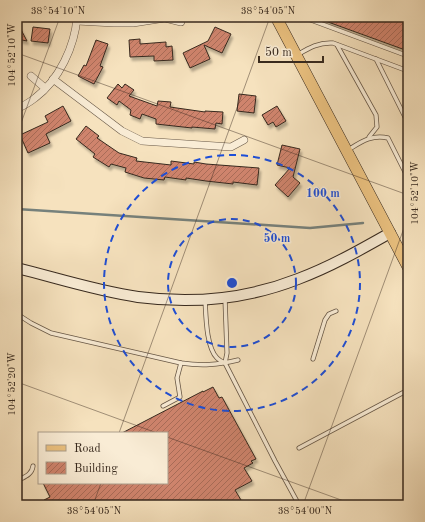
<svg xmlns="http://www.w3.org/2000/svg" width="425" height="522" font-family="'Old Standard TT',serif">
	<defs>
		<pattern id="building-hatch" width="6" height="6" patternUnits="userSpaceOnUse"><rect width="6" height="6" fill="#cf846d"/><path d="M-1 1l2-2M0 6l6-6M5 7l2-2" fill="none" stroke="#a96c59"/></pattern>
		<filter id="shadow"><feDropShadow dx="2" dy="3.5" stdDeviation="1" flood-color="#0004"/></filter>
	</defs>
	<rect width="100%" height="100%" fill="#f6e2be"/>
	<filter id="stains"><feTurbulence type="fractalNoise" baseFrequency=".005" numOctaves="4"/><feColorMatrix values="0 0 0 0 .2 0 0 0 0 .09 0 0 0 0 .02 0 0 0 .5 -.17"/></filter>
	<radialGradient id="worn" r=".72"><stop offset=".6" stop-color="#630" stop-opacity="0"/><stop offset="1" stop-color="#630" stop-opacity=".3"/></radialGradient>
	<g fill="none" stroke-linecap="round" stroke-linejoin="round">
		<g stroke="#76817c" stroke-width="2.5">
			<path d="M 17,209 L 310,228 L 363,223"/>
			<path d="M 405,225 L 408,226"/>
		</g>
	</g>
	<g fill="url(#building-hatch)" stroke="#37291e" filter="url(#shadow)">
		<path d="M 317,17 L 408,17 L 408,51 L 317,18 Z"/>
		<path d="M 17,22 L 27,41 L 17,39 Z"/>
		<path d="M 33,27 L 50,29 L 48,43 L 31,41 Z"/>
		<path d="M 215,27 L 231,34 L 222,53 L 204,45 L 210,59 L 190,68 L 183,53 L 208,41 Z"/>
		<path d="M 140,39 L 140,44 L 166,42 L 166,47 L 172,46 L 173,60 L 154,61 L 154,56 L 130,57 L 129,40 Z"/>
		<path d="M 96,40 L 108,44 L 100,66 L 103,67 L 94,84 L 78,76 L 84,65 L 86,66 Z"/>
		<path d="M 118,84 L 122,88 L 125,84 L 134,90 L 129,96 L 157,106 L 158,101 L 171,102 L 170,107 L 205,112 L 205,111 L 223,112 L 222,124 L 216,123 L 215,129 L 192,127 L 192,128 L 156,124 L 156,119 L 142,114 L 140,119 L 130,115 L 131,110 L 119,101 L 117,105 L 107,98 Z"/>
		<path d="M 239,94 L 256,96 L 254,113 L 237,111 Z"/>
		<path d="M 63,106 L 71,121 L 46,134 L 50,143 L 28,153 L 20,135 L 48,122 L 45,116 Z"/>
		<path d="M 277,106 L 286,121 L 276,127 L 273,122 L 268,125 L 262,115 Z"/>
		<path d="M 86,126 L 99,136 L 97,138 L 119,153 L 137,158 L 136,161 L 171,165 L 171,161 L 194,164 L 194,162 L 206,164 L 259,168 L 257,185 L 233,182 L 233,184 L 206,181 L 186,178 L 186,180 L 165,177 L 164,180 L 144,178 L 125,172 L 126,168 L 111,164 L 109,167 L 93,157 L 95,154 L 76,139 Z"/>
		<path d="M 282,145 L 300,149 L 293,177 L 300,183 L 288,197 L 275,185 L 290,168 L 277,165 Z"/>
		<path d="M 213,387 L 219,398 L 222,397 L 256,459 L 251,461 L 253,463 L 244,468 L 252,481 L 235,490 L 244,505 L 47,505 L 44,500 L 50,497 L 43,483 L 167,483 L 167,433 L 122,433 L 203,391 L 203,392 Z"/>
	</g>
	<g fill="none" stroke-linecap="round" stroke-linejoin="round">
		<g stroke="#675746" stroke-width="5">
			<g id="lane">
				<path d="M 307,17 L 311,20 L 408,56"/>
				<path d="M 337,45 L 376,115 L 377,127 L 369,137"/>
				<path d="M 297,55 C 309,48 319,42 333,43 L 408,71"/>
				<path d="M 376,59 L 408,123"/>
				<path d="M 348,150 C 361,142 372,134 388,138 L 408,178"/>
				<path d="M 205,300 C 206,315 206,347 217,358 C 219,360 222,362 225,363 L 275,461 L 299,505"/>
				<path d="M 17,314 L 31,323 L 51,333 L 181,363 C 202,366 217,365 238,360"/>
				<path d="M 313,359 L 325,320 L 329,314 L 336,311"/>
				<path d="M 225,363 L 227,353 L 225,299"/>
				<path d="M 163,406 L 180,397 L 177,378 L 181,363"/>
				<path d="M 299,448 L 408,390"/>
				<path d="M 17,481 C 24,477 32,475 33,466"/>
			</g>
		</g>
		<g stroke="#675746" stroke-width="8">
			<g id="street">
				<path d="M 77,21 L 114,23 L 133,23 L 165,18 L 181,22"/>
				<path d="M 31,76 L 45,88"/>
				<path d="M 53,79 L 122,131 L 142,141 L 231,147 L 244,140"/>
				<path d="M 17,109 C 23,106 30,102 35,98 C 59,80 75,46 77,17"/>
			</g>
		</g>
		<g stroke="#37291e" stroke-width="12">
			<path id="secondary" d="M 17,268 C 57,278 97,291 138,297 C 192,304 247,299 298,279 C 330,267 360,250 390,233"/>
		</g>
		<g stroke="#37291e" stroke-width="12">
			<path id="primary" d="M 276,17 L 408,267"/>
		</g>
		<use href="#lane" stroke="#f9ecd5" stroke-width="3.5"/>
		<use href="#street" stroke="#f9ecd5" stroke-width="7"/>
		<use href="#secondary" stroke="#f9ecd5" stroke-width="10"/>
		<use href="#primary" stroke="#ebc17f" stroke-width="11"/>
	</g>
	<path fill="none" stroke="#37291e" stroke-width="1" stroke-opacity="0.45" d="M 17,53 L 408,195M 17,134 L 60,17M 17,382 L 157,433M 119,433 L 270,17M 167,437 L 355,505M 93,505 L 101,483M 303,505 L 408,217"/>
	<g fill="none" stroke="#1d4ed8" stroke-width="2" stroke-dasharray="7 5">
		<circle cx="232" cy="283" r="64"/>
		<circle cx="232" cy="283" r="128"/>
	</g>
	<circle cx="232" cy="283" r="6" fill="#1d4ed8" stroke="#f9ecd5" stroke-width="2"/>
	<g font-size="12" text-anchor="middle" font-weight="bold" fill="#1d4ed8" stroke="#f9ecd5" stroke-width="3" stroke-linejoin="round" paint-order="stroke">
		<text x="323" y="197">100 m</text>
		<text x="277" y="242">50 m</text>
	</g>
	<rect width="425" height="522" fill="none" stroke="#f6e2be" stroke-width="44"/>
	<rect x="38" y="432" width="130" height="52" fill="#f9ecd5" stroke="#ab9e8c"/>
	<rect x="46" y="445" width="20" height="6" fill="#ebc17f" stroke="#ab9e8c"/>
	<text x="74" y="452" font-size="12" fill="#37291e">Road</text>
	<rect x="46" y="462" width="20" height="12" fill="url(#building-hatch)" stroke="#ab9e8c"/>
	<text x="74" y="472" font-size="12" fill="#37291e">Building</text>
	<path d="M259 56v6h64v-6" fill="none" stroke="#37291e" stroke-width="2"/>
	<text x="265" y="56" font-size="12" fill="#37291e" stroke="#f9ecd5" stroke-width="3" paint-order="stroke">50 m</text>
	<rect x="22" y="22" width="381" height="478" fill="none" stroke="#37291e" stroke-width="1.5"/>
	<g font-size="10" text-anchor="middle" fill="#37291e">
		<text x="58" y="14">38°54'10"N</text>
		<text x="268" y="14">38°54'05"N</text>
		<text transform="translate(11 55) rotate(-90)" y="4">104°52'10"W</text>
		<text transform="translate(414 193) rotate(-90)" y="4">104°52'10"W</text>
		<text transform="translate(11 384) rotate(-90)" y="4">104°52'20"W</text>
		<text x="94" y="514">38°54'05"N</text>
		<text x="305" y="514">38°54'00"N</text>
	</g>
	<rect width="100%" height="100%" filter="url(#stains)"/>
	<rect width="100%" height="100%" fill="url(#worn)"/>
</svg>
